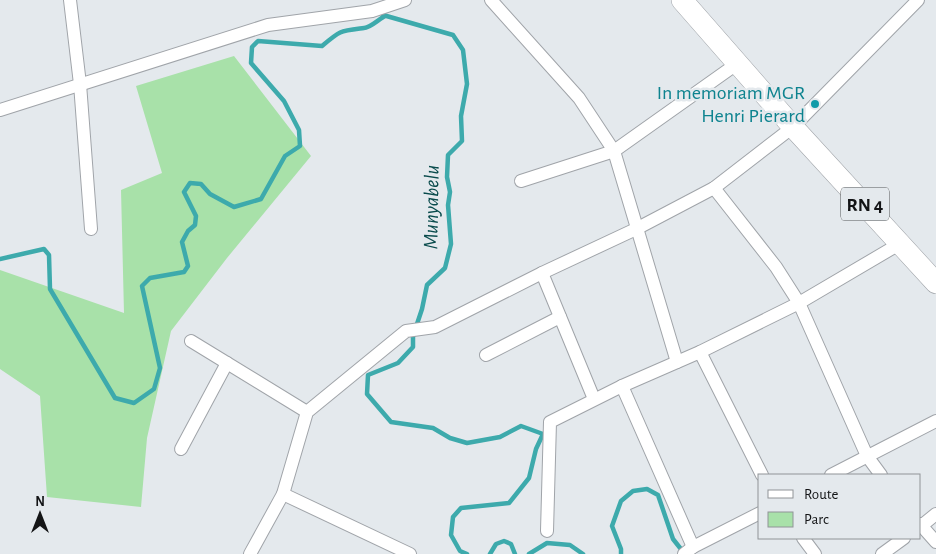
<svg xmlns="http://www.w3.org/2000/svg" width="936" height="554" font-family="'Alegreya Sans',sans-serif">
	<rect width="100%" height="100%" fill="#e4e9ed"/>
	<path fill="#a8e1a9" d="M 234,56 L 311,156 L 227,258 L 171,331 L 147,438 L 141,507 L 47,497 L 40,396 L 0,369 L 0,270 L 124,313 L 121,190 L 162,173 L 136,86 Z"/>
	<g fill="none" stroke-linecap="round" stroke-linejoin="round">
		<g stroke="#3daaac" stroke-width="4.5">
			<path d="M 383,15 L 453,35 L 463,50 L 467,84 L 461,116 L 462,141 L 448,155 L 447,177 L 450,192 L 448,205 L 451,244 L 445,268 L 427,285 L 422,309 L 413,336 L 413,347 L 398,363 L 368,375 L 367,394 L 391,422 L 433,428 L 450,438 L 467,443 L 500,437 L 521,426 L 543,434 L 536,449 L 529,478 L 509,503 L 461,508 L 453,517 L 451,535 L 460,551 L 467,554"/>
			<path d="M 0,259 L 44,249 L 49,255 L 50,289 L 115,398 L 134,403 L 154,389 L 160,368 L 142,286 L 150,278 L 184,272 L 188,266 L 182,242 L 188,231 L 195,225 L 196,216 L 184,192 L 190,183 L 201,184 L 210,194 L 234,207 L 261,199 L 285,156 L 300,146 L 299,130 L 284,101 L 251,63 L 252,47 L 258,41 L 322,46 C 341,30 340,31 364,28 C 370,28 379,19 385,16"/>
			<path d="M 490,554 L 496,544 L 504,541 L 511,544 L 515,554"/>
			<path d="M 529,554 L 547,543 L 570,545 L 583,554"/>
			<path d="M 621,554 L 621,549 L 612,526 L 621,501 L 633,491 L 647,489 L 658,495 L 673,539 L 684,553"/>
		</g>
		<g stroke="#a0a4a9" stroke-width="14">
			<g id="minor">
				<path d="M 70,0 L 80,84 L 91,229"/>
				<path d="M 491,0 L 579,98 L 614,151 L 677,362"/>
				<path d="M 0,110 L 268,25 L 372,11 L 405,0"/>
				<path d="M 521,181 L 614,151 L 738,63"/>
				<path d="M 714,188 L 776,267 L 799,303 L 867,456 L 881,475"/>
				<path d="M 542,273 L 594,399"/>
				<path d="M 191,341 L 307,412"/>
				<path d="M 700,352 L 762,475"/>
				<path d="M 486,355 L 560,317"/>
				<path d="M 622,386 L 693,547"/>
				<path d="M 181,449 L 227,363"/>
				<path d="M 831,475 L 936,421"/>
				<path d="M 283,494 L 410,554"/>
				<path d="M 920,524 L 936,542"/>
				<path d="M 920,527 L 936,514"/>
				<path d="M 547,531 L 550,422 L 622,386 L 700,352 L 799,303 L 901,243"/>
				<path d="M 803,538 L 815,554"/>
				<path d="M 250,554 L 283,494 L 307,412 L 406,331 L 435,327 L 542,273 L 636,229 L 714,188 L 793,127 L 918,0"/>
				<path d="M 684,554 L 693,547 L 760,513"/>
				<path d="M 882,554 L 904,538"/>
			</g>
		</g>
		<g stroke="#a0a4a9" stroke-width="22">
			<path id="trunk" d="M 682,0 L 793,127 L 936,283"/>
		</g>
		<use href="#minor" stroke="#fff" stroke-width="12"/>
		<use href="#trunk" stroke="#fff" stroke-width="21"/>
	</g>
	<circle fill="#0f9aa8" stroke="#e4e9ed" stroke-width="2" cx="815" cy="104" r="5"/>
	<g text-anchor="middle" stroke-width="5" stroke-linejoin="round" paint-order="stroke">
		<rect fill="#e4e9ed" stroke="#525456" stroke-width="1" x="841" y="187.5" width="48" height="33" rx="4"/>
		<g font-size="19" font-weight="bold" fill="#131416">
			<text x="865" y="211">RN 4</text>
		</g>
		<g font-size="20" fill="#0d838f" stroke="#e4e9ed" text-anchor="end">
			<text x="805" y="99">In memoriam MGR<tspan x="805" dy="23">Henri Pierard</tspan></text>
		</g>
		<g font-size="21" font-style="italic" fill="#094b4c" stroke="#e4e9ed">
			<text transform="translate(431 207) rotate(-89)" y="7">Munyabelu</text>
		</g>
	</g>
	<rect x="758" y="474" width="162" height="65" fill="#e4e9ed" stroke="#909497"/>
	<rect x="768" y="490" width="25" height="8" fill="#ffffff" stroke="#909497"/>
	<text x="804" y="499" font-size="15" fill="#131416">Route</text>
	<rect x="768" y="512" width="25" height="15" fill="#a8e1a9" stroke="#909497"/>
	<text x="804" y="524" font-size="15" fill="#131416">Parc</text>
	<g transform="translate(40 514)" stroke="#e4e9ed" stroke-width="4" paint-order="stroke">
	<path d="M0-4L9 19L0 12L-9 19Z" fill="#131416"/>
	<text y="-8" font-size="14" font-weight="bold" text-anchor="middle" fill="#131416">N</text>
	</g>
</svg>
